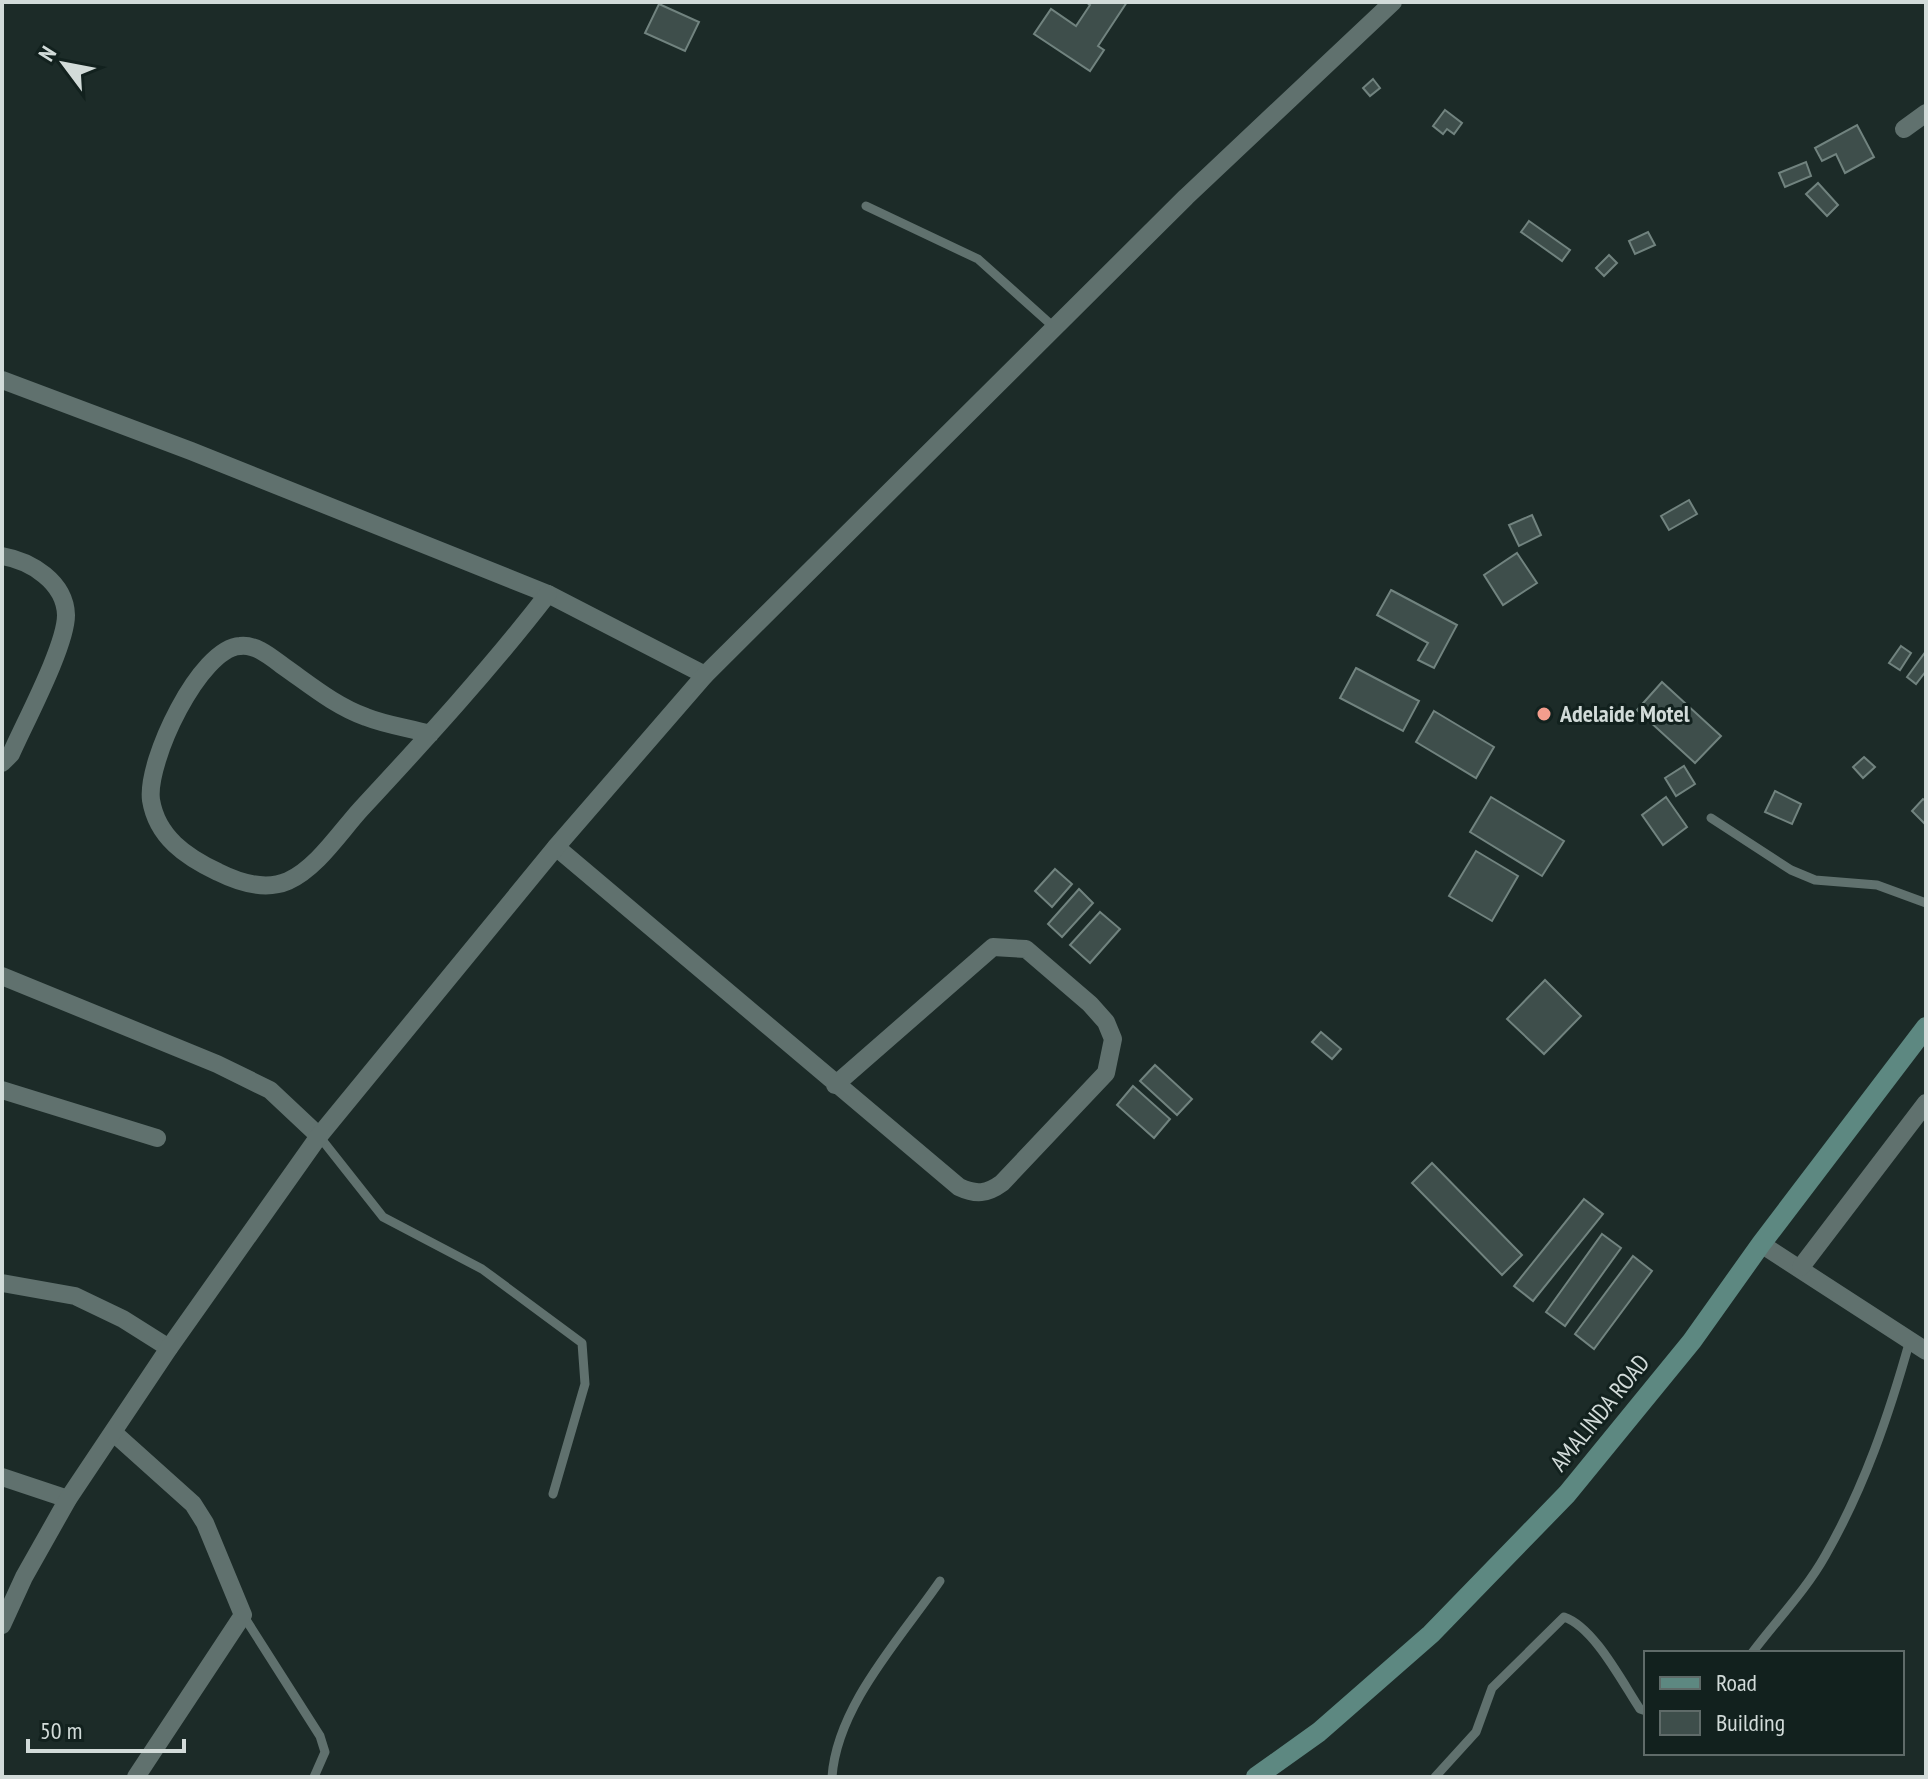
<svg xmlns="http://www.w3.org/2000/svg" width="1928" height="1779" font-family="'PT Sans Narrow',sans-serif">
	<rect width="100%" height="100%" fill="#1c2b28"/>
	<g fill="#3e4e4b" stroke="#71837f" stroke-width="2">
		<path d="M 1086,2 L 1127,2 L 1098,46 L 1104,50 L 1090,71 L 1034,34 L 1051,9 L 1076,26 L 1090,5 Z"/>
		<path d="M 659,4 L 699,22 L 685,51 L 645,33 Z"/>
		<path d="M 1373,79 L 1380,88 L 1370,96 L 1363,88 Z"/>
		<path d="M 1445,110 L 1462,123 L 1454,134 L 1447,129 L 1443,134 L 1433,126 Z"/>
		<path d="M 1857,125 L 1874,157 L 1845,173 L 1836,154 L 1822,161 L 1815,148 Z"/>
		<path d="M 1806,162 L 1811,176 L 1785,187 L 1779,173 Z"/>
		<path d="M 1818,183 L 1838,205 L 1827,216 L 1806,194 Z"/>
		<path d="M 1529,221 L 1570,250 L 1562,261 L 1521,232 Z"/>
		<path d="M 1648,232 L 1655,245 L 1635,254 L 1629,241 Z"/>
		<path d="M 1609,255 L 1617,263 L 1604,276 L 1596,268 Z"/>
		<path d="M 1689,500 L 1697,514 L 1669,530 L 1661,516 Z"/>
		<path d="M 1532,515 L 1541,535 L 1519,546 L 1509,525 Z"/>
		<path d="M 1517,553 L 1537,583 L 1503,605 L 1484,575 Z"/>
		<path d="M 1391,590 L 1457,625 L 1434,668 L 1418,660 L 1428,643 L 1377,615 Z"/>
		<path d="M 1901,646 L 1911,653 L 1900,670 L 1889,663 Z"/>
		<path d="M 1926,651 L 1926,671 L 1916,684 L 1907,677 Z"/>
		<path d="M 1356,668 L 1419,701 L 1403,731 L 1340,698 Z"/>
		<path d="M 1662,682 L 1721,736 L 1695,763 L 1637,710 Z"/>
		<path d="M 1434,711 L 1494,747 L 1476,778 L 1416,742 Z"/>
		<path d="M 1864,757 L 1875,767 L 1863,778 L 1853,767 Z"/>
		<path d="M 1684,766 L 1695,784 L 1676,796 L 1665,778 Z"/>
		<path d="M 1775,791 L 1801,804 L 1792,824 L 1765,812 Z"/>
		<path d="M 1491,797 L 1564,841 L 1542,876 L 1470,832 Z"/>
		<path d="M 1666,797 L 1687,827 L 1663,845 L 1642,815 Z"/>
		<path d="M 1923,799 L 1926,801 L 1926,825 L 1912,811 Z"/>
		<path d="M 1476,851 L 1518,876 L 1492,921 L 1449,896 Z"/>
		<path d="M 1055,869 L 1072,884 L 1052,907 L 1035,891 Z"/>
		<path d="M 1079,889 L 1093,903 L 1062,937 L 1048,924 Z"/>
		<path d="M 1100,912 L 1120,929 L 1090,963 L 1070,945 Z"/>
		<path d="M 1545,980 L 1581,1016 L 1544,1054 L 1507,1019 Z"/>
		<path d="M 1321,1032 L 1341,1049 L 1332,1059 L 1312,1042 Z"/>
		<path d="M 1155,1065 L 1192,1099 L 1177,1115 L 1140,1081 Z"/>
		<path d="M 1133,1086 L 1170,1119 L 1154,1138 L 1117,1105 Z"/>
		<path d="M 1432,1163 L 1522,1255 L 1502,1275 L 1412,1183 Z"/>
		<path d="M 1584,1199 L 1603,1214 L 1533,1301 L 1514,1286 Z"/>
		<path d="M 1602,1234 L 1621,1248 L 1565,1326 L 1546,1312 Z"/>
		<path d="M 1633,1256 L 1652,1271 L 1594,1349 L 1575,1334 Z"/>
	</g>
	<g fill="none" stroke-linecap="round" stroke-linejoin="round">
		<g stroke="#60716e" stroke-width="9">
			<path d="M 866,206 L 978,259 L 1056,329"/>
			<path d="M 1711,818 L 1791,870 L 1815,880 L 1877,885 L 1926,903"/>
			<path d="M 319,1136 L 383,1217 L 482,1269 L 582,1343 L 585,1384 L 553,1494"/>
			<path d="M 243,1615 L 320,1736 L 325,1752 L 314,1777"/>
			<path d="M 1752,1653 C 1776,1621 1806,1590 1825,1556 C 1864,1488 1889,1415 1910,1340"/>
			<path d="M 832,1777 C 837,1706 900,1639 940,1581"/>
			<path d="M 1435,1777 L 1476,1732 L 1492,1688 L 1564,1617 C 1594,1627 1622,1682 1640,1709 L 1646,1711"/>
		</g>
		<g stroke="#60716e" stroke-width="18">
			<path d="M 1904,129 L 1926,113"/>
			<path d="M 2,380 L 191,451 L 548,594 L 705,675"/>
			<path d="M 2,556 C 31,561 65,582 66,615 C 66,646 25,722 11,754 L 2,763"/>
			<path d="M 430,734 C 409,728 386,725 366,717 C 335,706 309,684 283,666 C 271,657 256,644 240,646 C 200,648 146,761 151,800 C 157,837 186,857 218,872 C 238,882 265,891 288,881 C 317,868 340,832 361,809 C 426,739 490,669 548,594"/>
			<path d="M 556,847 L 959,1187 C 976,1195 987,1194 1002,1183 L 1106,1073 L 1113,1039 L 1106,1022 L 1090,1004 L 1026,949 L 993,947 L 835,1085"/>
			<path d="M 2,976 L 217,1064 L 270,1090 L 319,1136"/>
			<path d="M 2,1090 L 157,1138"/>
			<path d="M 1761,1244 L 1926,1351"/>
			<path d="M 1801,1267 L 1926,1103"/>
			<path d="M 2,1283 L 75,1296 L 123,1319 L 169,1348"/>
			<path d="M 115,1434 L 193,1504 L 205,1523 L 243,1615 L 136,1777"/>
			<path d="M 2,1477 L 68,1499"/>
			<path d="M 2,1625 L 24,1577 L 68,1499 L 169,1348 L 319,1136 L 556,847 L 705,675 L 1186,197 L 1393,2"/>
		</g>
		<path stroke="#5d8881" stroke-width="20" d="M 1256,1777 L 1319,1732 L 1431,1634 L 1567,1494 L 1692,1341 L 1761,1244 L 1926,1027"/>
	</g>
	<circle fill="#f49d8d" stroke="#12211e" stroke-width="3" cx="1544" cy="714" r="8"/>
	<g text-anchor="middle" stroke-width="6" stroke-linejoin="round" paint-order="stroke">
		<g font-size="24" font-weight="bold" fill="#d2dbd9" stroke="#12211e" text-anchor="start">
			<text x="1560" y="722">Adelaide Motel</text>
		</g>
		<g font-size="24" fill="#d2dbd9" stroke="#12211e">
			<text transform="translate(1600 1413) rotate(-51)" y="8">AMALINDA ROAD</text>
		</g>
	</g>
	<rect width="1928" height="1779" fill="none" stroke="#d2dbd9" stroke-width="8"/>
	<rect x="1644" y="1651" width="260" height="104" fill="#12211e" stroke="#5f6b69" stroke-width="2"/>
	<rect x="1660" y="1677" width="40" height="12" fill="#5d8881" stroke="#5f6b69" stroke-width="2"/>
	<text x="1716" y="1691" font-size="24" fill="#d2dbd9">Road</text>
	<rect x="1660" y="1711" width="40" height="24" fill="#3e4e4b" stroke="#5f6b69" stroke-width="2"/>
	<text x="1716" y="1731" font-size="24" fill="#d2dbd9">Building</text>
	<g transform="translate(64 64) rotate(302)" stroke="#12211e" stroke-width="6" paint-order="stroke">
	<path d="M0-6L14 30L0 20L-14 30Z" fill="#d2dbd9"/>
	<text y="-12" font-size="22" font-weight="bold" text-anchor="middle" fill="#d2dbd9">N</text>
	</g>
	<path d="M28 1739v12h156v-12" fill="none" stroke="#d2dbd9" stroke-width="4"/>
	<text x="40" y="1739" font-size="24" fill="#d2dbd9" stroke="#12211e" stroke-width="6" paint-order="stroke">50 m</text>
</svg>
